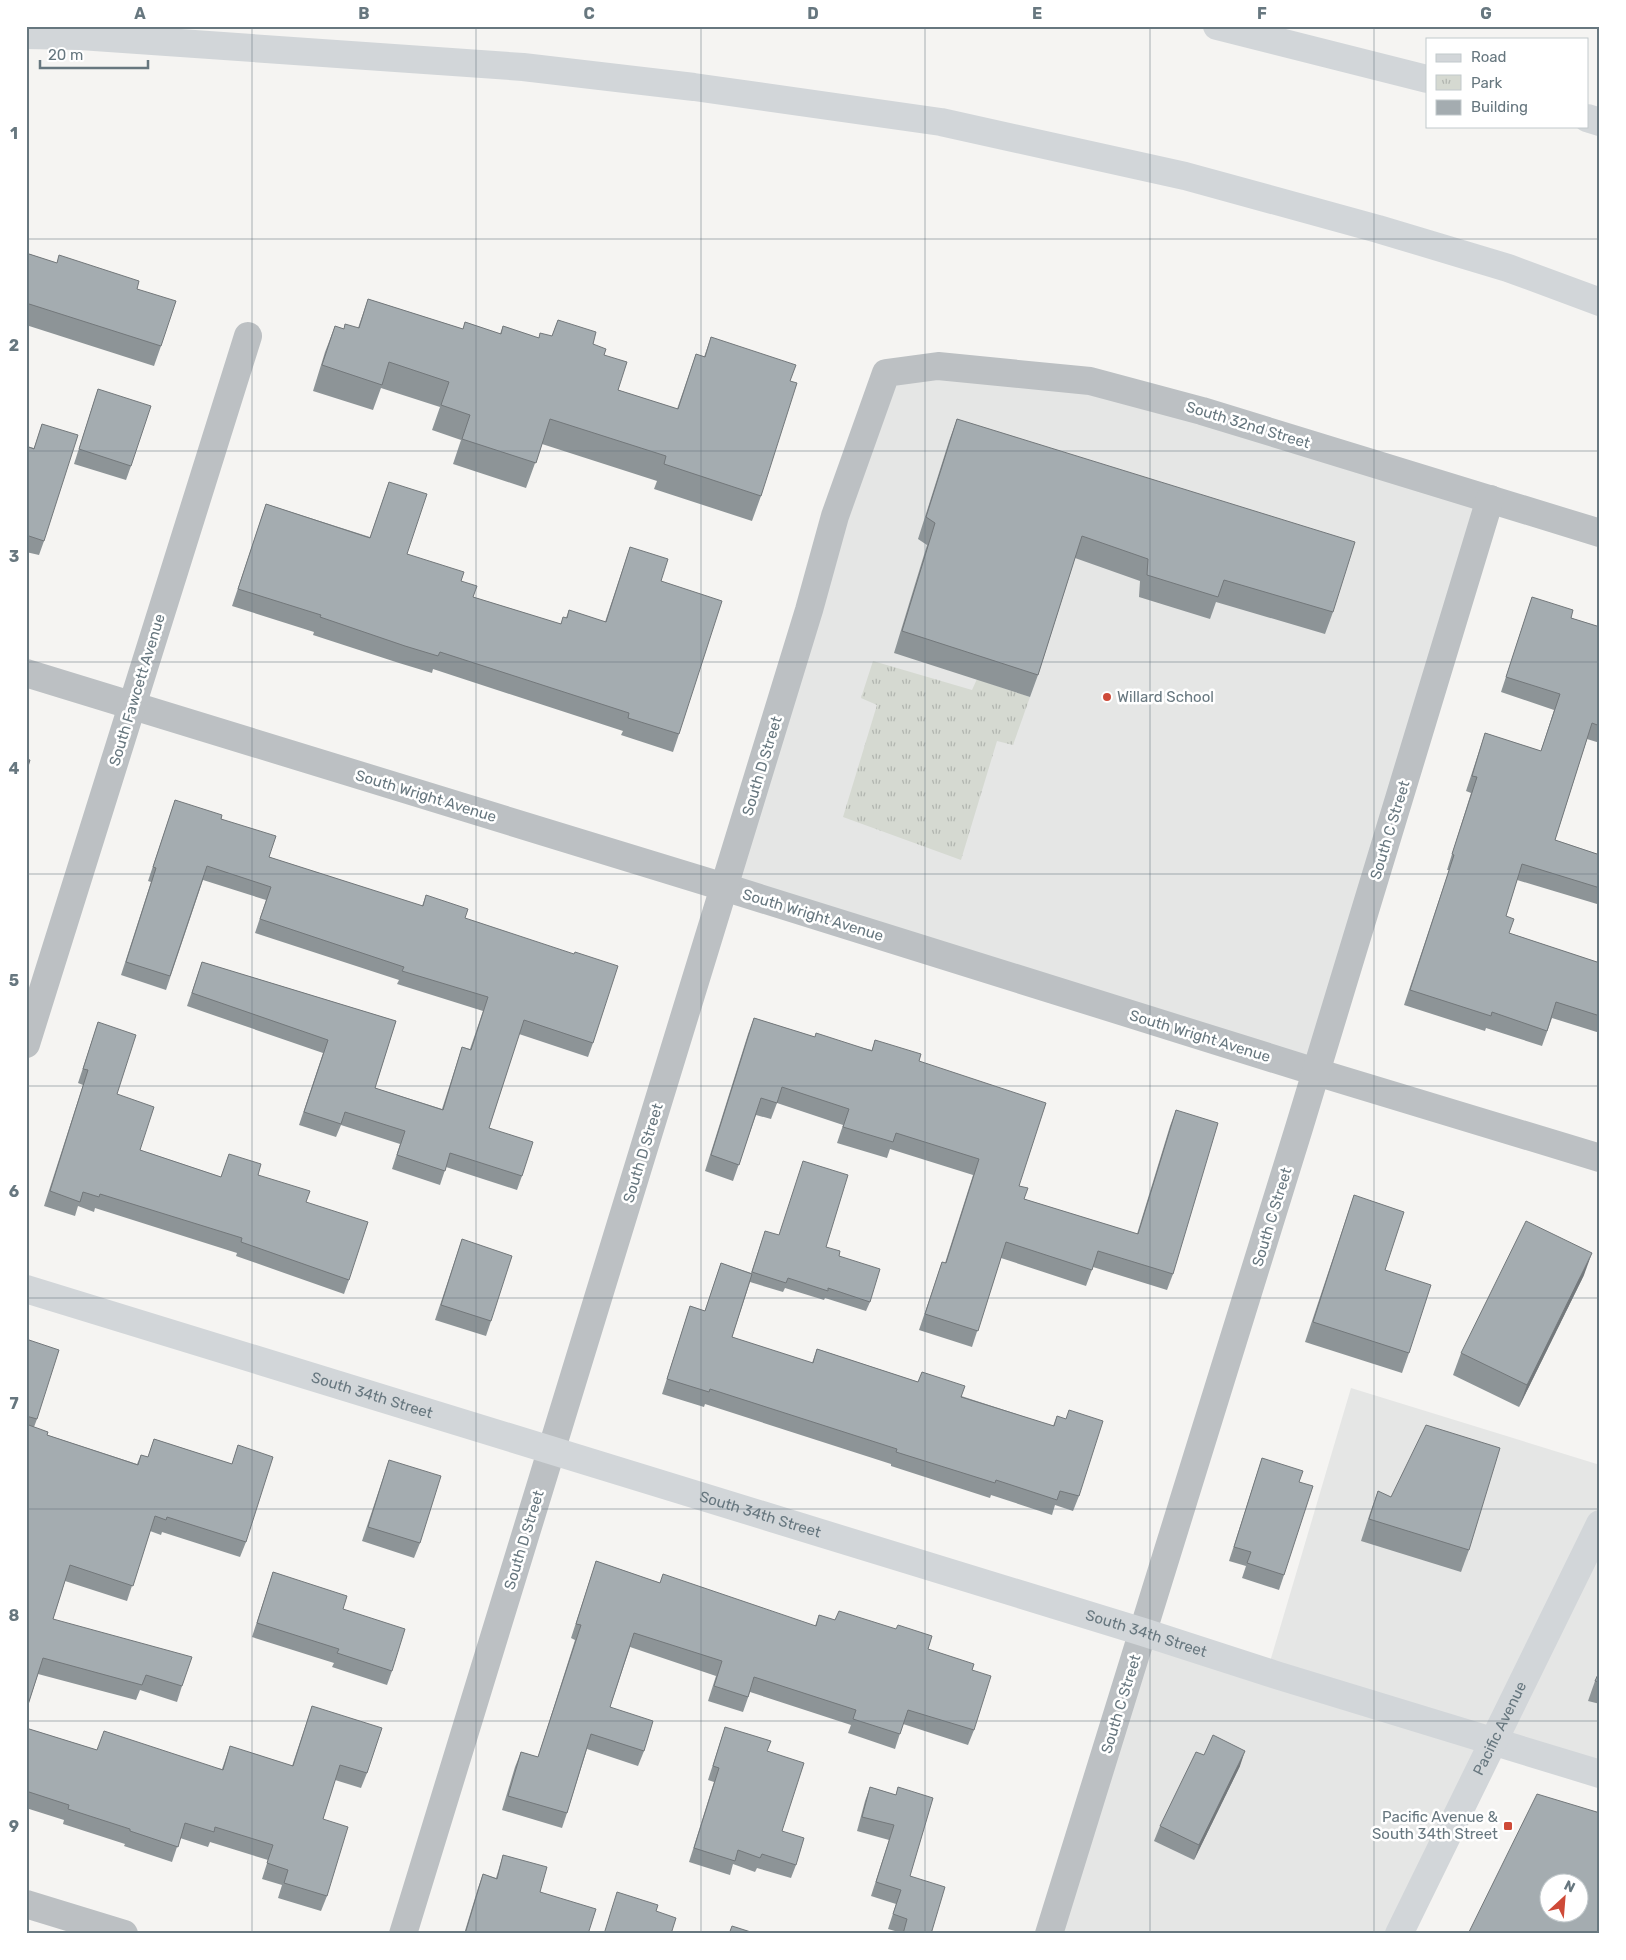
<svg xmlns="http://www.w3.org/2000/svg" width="1626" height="1960" font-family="Rubik,sans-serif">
	<defs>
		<pattern id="park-tufts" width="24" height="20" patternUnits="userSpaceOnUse" patternTransform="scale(1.25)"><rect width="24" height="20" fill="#d5d9d1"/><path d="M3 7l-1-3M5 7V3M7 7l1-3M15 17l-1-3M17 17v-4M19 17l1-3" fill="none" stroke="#b1b5af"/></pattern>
	</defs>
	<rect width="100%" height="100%" fill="#f5f4f2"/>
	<g fill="#e5e6e5">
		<path d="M 886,373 L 1090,381 L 1490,499 L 1316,1072 L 724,887 Z"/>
		<path d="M 1351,1388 L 1600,1465 L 1600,1774 L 1493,1740 L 1399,1934 L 1049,1934 L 1143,1632 L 1267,1672 Z"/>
	</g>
	<path fill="url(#park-tufts)" d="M 873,661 L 972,690 L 977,679 L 1030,697 L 1013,745 L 997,741 L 961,860 L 843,817 L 877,705 L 861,698 Z"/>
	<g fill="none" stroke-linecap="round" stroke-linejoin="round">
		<g stroke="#bcc0c3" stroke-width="28">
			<path d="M 26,673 L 724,887 L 1316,1072 L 1600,1158"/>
			<path d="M 26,1044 L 248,336"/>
			<path d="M 26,1904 L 124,1934"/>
			<path d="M 403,1934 L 809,610 L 835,516 L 886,373 L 938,366 L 1090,381 L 1202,411 L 1600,533"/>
			<path d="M 1049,1934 L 1299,1128 L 1490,499"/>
		</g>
		<path stroke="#d2d6d9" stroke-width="28" id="s1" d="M 26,1289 L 1143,1632 L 1276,1675 L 1600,1774"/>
		<path stroke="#d2d6d9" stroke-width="28" id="s2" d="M 1399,1934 L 1600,1524"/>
		<g stroke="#d2d6d9" stroke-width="28">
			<path d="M 1217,26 L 1427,79"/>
			<path d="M 26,35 L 80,36 L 523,67 L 694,87 L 941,122 L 1185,176 L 1378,229 L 1508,268 L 1600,302"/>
			<path d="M 1587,118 L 1600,122"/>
		</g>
	</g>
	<g fill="#8d9497">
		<path d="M 26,253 L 137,289 L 161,346 L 154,366 L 26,325 Z"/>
		<path d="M 368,299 L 463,329 L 465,322 L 500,334 L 503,326 L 538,338 L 552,336 L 558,320 L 593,344 L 604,355 L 618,390 L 677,409 L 696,354 L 704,357 L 711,337 L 790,381 L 761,496 L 752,521 L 654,489 L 657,481 L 542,444 L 526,488 L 453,464 L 461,440 L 432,430 L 440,407 L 381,388 L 373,410 L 313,391 L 325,352 L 335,326 L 343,329 L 358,328 Z"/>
		<path d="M 98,389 L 131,466 L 126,480 L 74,464 Z"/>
		<path d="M 957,419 L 1333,612 L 1325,634 L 1216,602 L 1210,619 L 1139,597 L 1140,581 L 1075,558 L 1038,675 L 1030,697 L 894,653 L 927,545 L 918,539 L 949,441 Z"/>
		<path d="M 42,424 L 44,541 L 39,555 L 26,552 L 26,446 L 34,448 Z"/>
		<path d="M 389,482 L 407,554 L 461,581 L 473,597 L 560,624 L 566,618 L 569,610 L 605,622 L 630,547 L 661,581 L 679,734 L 673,752 L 621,735 L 623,731 L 433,669 L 432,673 L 399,663 L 313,635 L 314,632 L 232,606 L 266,504 L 370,537 Z"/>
		<path d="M 1532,597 L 1571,618 L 1600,627 L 1600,743 L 1587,739 L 1555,840 L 1600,855 L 1600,896 L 1597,904 L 1517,880 L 1506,916 L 1509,933 L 1600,963 L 1600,1033 L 1552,1018 L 1542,1046 L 1486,1028 L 1485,1031 L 1404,1005 L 1449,870 L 1447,870 L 1471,793 L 1466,791 L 1485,733 L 1541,751 L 1554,710 L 1501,692 Z"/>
		<path d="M 175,800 L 221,819 L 269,857 L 422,906 L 426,895 L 465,918 L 593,1043 L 588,1057 L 519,1034 L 489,1128 L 522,1176 L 517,1190 L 446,1167 L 440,1185 L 392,1169 L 400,1144 L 341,1125 L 336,1137 L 299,1125 L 323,1053 L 187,1006 L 202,962 L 396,1021 L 375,1088 L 442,1109 L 462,1047 L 470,1049 L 483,1011 L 397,984 L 399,980 L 255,933 L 266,900 L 203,880 L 166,990 L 121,975 L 151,882 L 148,881 Z"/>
		<path d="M 754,1018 L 815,1037 L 872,1050 L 875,1040 L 919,1061 L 1019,1186 L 1024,1199 L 1137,1234 L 1170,1126 L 1176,1110 L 1173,1274 L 1167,1290 L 1093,1267 L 1086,1286 L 1001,1258 L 972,1347 L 919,1330 L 942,1262 L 945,1263 L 973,1175 L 890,1149 L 887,1158 L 837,1143 L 843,1125 L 777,1103 L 771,1119 L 756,1115 L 733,1181 L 705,1171 L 748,1034 Z"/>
		<path d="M 98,1022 L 117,1094 L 140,1150 L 221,1177 L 229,1154 L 258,1175 L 306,1202 L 349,1280 L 344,1294 L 236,1256 L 237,1253 L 95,1208 L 94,1212 L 78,1206 L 75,1216 L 44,1206 L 83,1085 L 78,1083 Z"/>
		<path d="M 1354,1195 L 1385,1270 L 1409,1353 L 1402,1373 L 1305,1342 Z"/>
		<path d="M 779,1235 L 826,1247 L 839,1256 L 870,1302 L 866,1311 L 825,1298 L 824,1300 L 785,1288 L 783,1292 L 750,1282 L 732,1337 L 812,1363 L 817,1349 L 1053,1426 L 1057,1416 L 1079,1496 L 1073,1511 L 1055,1505 L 1052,1515 L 991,1495 L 990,1498 L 891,1466 L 891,1464 L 705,1404 L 704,1407 L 662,1394 L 690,1306 L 705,1311 L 721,1263 L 751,1273 L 762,1240 Z"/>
		<path d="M 462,1239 L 491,1321 L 486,1336 L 435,1320 Z"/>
		<path d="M 1584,1275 L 1519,1407 L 1453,1375 L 1461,1353 Z"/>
		<path d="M 26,1339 L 37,1419 L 34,1427 L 47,1435 L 137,1464 L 141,1455 L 148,1457 L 154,1439 L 232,1464 L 238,1445 L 246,1542 L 240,1557 L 162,1532 L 161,1535 L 150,1531 L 127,1601 L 65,1581 L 53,1619 L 182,1686 L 177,1702 L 140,1690 L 136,1700 L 38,1674 L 26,1711 Z"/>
		<path d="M 1262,1458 L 1299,1482 L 1284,1575 L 1279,1590 L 1242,1578 L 1246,1566 L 1229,1561 Z"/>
		<path d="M 389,1460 L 420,1543 L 414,1558 L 362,1541 Z"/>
		<path d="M 1378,1491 L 1469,1550 L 1461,1572 L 1361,1541 L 1370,1513 Z"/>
		<path d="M 596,1561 L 660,1583 L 815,1626 L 819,1615 L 928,1649 L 972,1670 L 974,1730 L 968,1745 L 903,1724 L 895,1749 L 848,1733 L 851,1725 L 750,1692 L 743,1712 L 708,1701 L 716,1676 L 630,1647 L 610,1707 L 644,1751 L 638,1766 L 587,1749 L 567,1813 L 562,1828 L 502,1810 L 515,1767 L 521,1752 L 538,1757 L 575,1640 L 571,1638 Z"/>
		<path d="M 273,1572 L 343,1609 L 392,1671 L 387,1685 L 332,1667 L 334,1663 L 252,1637 Z"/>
		<path d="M 1600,1670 L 1600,1704 L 1588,1701 L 1595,1681 Z"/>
		<path d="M 312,1706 L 367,1773 L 361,1788 L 335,1780 L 323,1819 L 327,1896 L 321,1911 L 278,1898 L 282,1885 L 262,1879 L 268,1860 L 210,1842 L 208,1847 L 180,1838 L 172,1862 L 124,1846 L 125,1844 L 63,1824 L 64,1820 L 26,1808 L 26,1728 L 97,1750 L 222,1769 L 230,1746 L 292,1766 Z"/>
		<path d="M 725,1727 L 767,1751 L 782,1831 L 796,1865 L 791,1878 L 757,1868 L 755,1872 L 733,1864 L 730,1875 L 689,1862 L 714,1782 L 708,1780 Z"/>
		<path d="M 1204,1755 L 1240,1766 L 1194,1860 L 1154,1841 L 1160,1826 Z"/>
		<path d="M 870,1787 L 896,1795 L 898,1787 L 910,1876 L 931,1934 L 902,1934 L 902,1933 L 888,1929 L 896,1904 L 871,1896 L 889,1840 L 857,1831 L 865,1801 Z"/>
		<path d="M 503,1855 L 540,1892 L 588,1934 L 464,1934 L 478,1888 L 483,1874 L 496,1878 Z"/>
	</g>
	<g fill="#73787b">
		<path d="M 1592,1253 L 1584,1275 L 1519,1407 L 1527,1385 Z"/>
		<path d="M 1245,1751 L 1240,1766 L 1194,1860 L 1199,1845 Z"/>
	</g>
	<g fill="#a4acb0" stroke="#73787b" fill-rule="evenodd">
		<path d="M 26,253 L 57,263 L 59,255 L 139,281 L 137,289 L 176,301 L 161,346 L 26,303 Z"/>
		<path d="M 368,299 L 463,329 L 465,322 L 501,334 L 503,326 L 539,338 L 540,333 L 552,336 L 558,320 L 596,332 L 593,344 L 606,349 L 604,355 L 627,362 L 618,390 L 678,409 L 696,354 L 705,357 L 711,337 L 796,365 L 790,381 L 797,383 L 761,496 L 664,464 L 666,456 L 550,419 L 536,463 L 462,439 L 470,415 L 441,405 L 449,382 L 389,362 L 382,385 L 322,365 L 335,326 L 344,329 L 345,324 L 359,328 Z"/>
		<path d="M 98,389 L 151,406 L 131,466 L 79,449 Z"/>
		<path d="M 957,419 L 1355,542 L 1333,612 L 1224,580 L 1218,597 L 1147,575 L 1148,559 L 1082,536 L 1038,675 L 902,631 L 935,523 L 926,517 Z"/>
		<path d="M 42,424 L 78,435 L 44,541 L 26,535 L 26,446 L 34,449 Z"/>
		<path d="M 389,482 L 427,494 L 407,554 L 464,572 L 461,581 L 477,586 L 473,597 L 561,624 L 563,617 L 567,618 L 569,610 L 606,622 L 630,547 L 668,559 L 661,581 L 722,601 L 679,734 L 628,718 L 629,713 L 440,652 L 438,656 L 405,646 L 320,617 L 321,615 L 238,589 L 266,504 L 370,538 Z"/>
		<path d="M 1532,597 L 1573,610 L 1571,618 L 1600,627 L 1600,726 L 1592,723 L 1555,840 L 1600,855 L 1600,888 L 1522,864 L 1506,916 L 1514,919 L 1509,933 L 1600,963 L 1600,1016 L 1556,1002 L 1547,1031 L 1492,1012 L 1491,1016 L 1410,990 L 1454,855 L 1452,854 L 1477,777 L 1472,776 L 1485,733 L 1541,751 L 1560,694 L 1506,677 Z"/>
		<path d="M 26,759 L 30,760 L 26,773 Z"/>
		<path d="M 175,800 L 222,815 L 221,819 L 276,836 L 269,857 L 423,906 L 426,895 L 468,909 L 465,918 L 574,954 L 575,952 L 618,966 L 593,1043 L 524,1020 L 489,1128 L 533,1142 L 522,1176 L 450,1153 L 445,1171 L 397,1155 L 405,1131 L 345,1112 L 341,1124 L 304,1112 L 328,1040 L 192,993 L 202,962 L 396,1021 L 375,1088 L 443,1110 L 462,1047 L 471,1050 L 488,997 L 402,971 L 404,967 L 260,919 L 271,887 L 207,866 L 170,976 L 126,962 L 156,868 L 153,867 Z"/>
		<path d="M 754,1018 L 815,1037 L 816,1033 L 872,1051 L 875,1040 L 921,1054 L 919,1061 L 1046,1103 L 1019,1186 L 1028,1188 L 1024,1199 L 1138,1234 L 1176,1110 L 1218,1123 L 1173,1274 L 1098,1251 L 1092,1270 L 1006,1242 L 978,1331 L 925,1314 L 942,1262 L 946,1263 L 979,1159 L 896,1133 L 893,1142 L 843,1127 L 849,1109 L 782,1087 L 777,1103 L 761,1098 L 739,1165 L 711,1155 Z"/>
		<path d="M 98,1022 L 136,1035 L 117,1094 L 154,1107 L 140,1150 L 221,1177 L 229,1154 L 261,1164 L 258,1175 L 310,1191 L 306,1202 L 368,1222 L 349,1280 L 241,1242 L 242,1238 L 100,1194 L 99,1197 L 83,1192 L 80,1202 L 50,1191 L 88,1070 L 83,1069 Z"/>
		<path d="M 803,1161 L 848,1175 L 826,1247 L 840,1251 L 839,1256 L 880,1269 L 870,1302 L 828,1288 L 828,1291 L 788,1278 L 786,1283 L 752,1272 L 765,1231 L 779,1235 Z"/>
		<path d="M 1354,1195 L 1404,1212 L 1385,1270 L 1431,1285 L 1409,1353 L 1313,1322 Z"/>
		<path d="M 1526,1221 L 1592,1253 L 1527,1385 L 1461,1353 Z"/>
		<path d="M 462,1239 L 512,1256 L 491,1321 L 441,1305 Z"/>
		<path d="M 721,1263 L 752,1274 L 732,1337 L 813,1363 L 817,1349 L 918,1382 L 922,1372 L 965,1386 L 961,1397 L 1054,1426 L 1057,1416 L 1066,1419 L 1069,1410 L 1103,1421 L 1079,1496 L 1060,1491 L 1057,1500 L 996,1480 L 995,1483 L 896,1452 L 897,1449 L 710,1389 L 709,1392 L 667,1379 L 690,1306 L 705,1311 Z"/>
		<path d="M 26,1339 L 59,1350 L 37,1419 L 26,1416 Z"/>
		<path d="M 26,1424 L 48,1432 L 47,1435 L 138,1465 L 141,1455 L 148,1457 L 154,1439 L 232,1464 L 238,1445 L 273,1457 L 246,1542 L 167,1517 L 166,1520 L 155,1516 L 133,1586 L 70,1565 L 53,1619 L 192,1657 L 182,1686 L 146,1675 L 142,1685 L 43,1658 L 26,1711 Z"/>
		<path d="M 1426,1425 L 1500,1448 L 1469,1550 L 1369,1519 L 1378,1491 L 1391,1497 Z"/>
		<path d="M 1262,1458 L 1303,1471 L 1299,1482 L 1313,1486 L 1284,1575 L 1247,1563 L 1251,1552 L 1234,1547 Z"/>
		<path d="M 389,1460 L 441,1476 L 420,1543 L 368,1527 Z"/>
		<path d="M 596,1561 L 660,1583 L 663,1574 L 816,1626 L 819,1615 L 835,1620 L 839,1611 L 896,1629 L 898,1625 L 932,1636 L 928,1649 L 974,1664 L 972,1670 L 991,1676 L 974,1730 L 908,1710 L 900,1734 L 853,1719 L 856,1710 L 754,1677 L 748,1697 L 714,1686 L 722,1661 L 634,1633 L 610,1707 L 653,1721 L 644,1751 L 591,1734 L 567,1813 L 508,1796 L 521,1752 L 538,1757 L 581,1625 L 576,1624 Z"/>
		<path d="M 273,1572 L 347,1596 L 343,1609 L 405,1629 L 392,1671 L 337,1653 L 339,1649 L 257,1623 Z"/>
		<path d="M 1600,1670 L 1600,1682 L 1595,1681 Z"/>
		<path d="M 312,1706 L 382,1728 L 367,1773 L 340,1765 L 323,1819 L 348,1827 L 327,1896 L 284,1883 L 288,1870 L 267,1863 L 273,1845 L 215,1827 L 214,1832 L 185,1823 L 178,1847 L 130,1831 L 130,1829 L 68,1809 L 69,1805 L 26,1791 L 26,1728 L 97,1750 L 104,1731 L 223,1770 L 230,1746 L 293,1766 Z"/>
		<path d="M 725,1727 L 771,1741 L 767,1751 L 804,1763 L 782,1831 L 804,1838 L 796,1865 L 762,1854 L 760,1858 L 738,1850 L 735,1861 L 694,1848 L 719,1768 L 713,1766 Z"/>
		<path d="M 1213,1735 L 1245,1751 L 1199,1845 L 1160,1826 L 1196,1752 L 1204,1755 Z"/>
		<path d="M 870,1787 L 896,1795 L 898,1787 L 933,1798 L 910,1876 L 945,1887 L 931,1934 L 903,1934 L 907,1919 L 893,1914 L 901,1890 L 876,1882 L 894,1825 L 862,1817 Z"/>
		<path d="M 1537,1794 L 1600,1813 L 1600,1934 L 1468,1934 ZM 1548,1882 L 1578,1882 L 1578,1912 L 1548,1912 Z"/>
		<path d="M 503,1855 L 547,1867 L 540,1892 L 596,1909 L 588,1934 L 465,1934 L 483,1874 L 497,1879 Z"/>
		<path d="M 617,1892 L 658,1905 L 656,1911 L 676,1918 L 671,1934 L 604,1934 Z"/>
		<path d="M 732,1926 L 757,1934 L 729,1934 Z"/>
	</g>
	<path fill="none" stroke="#67777f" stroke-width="1" stroke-opacity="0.55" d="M 252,26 L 252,1934M 476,26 L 476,1934M 701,26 L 701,1934M 925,26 L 925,1934M 1150,26 L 1150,1934M 1374,26 L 1374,1934M 26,239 L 1600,239M 26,451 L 1600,451M 26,662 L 1600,662M 26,874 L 1600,874M 26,1086 L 1600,1086M 26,1298 L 1600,1298M 26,1509 L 1600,1509M 26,1721 L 1600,1721"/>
	<g fill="#ce4a38" stroke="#fff" stroke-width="2">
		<circle cx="1107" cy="697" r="5"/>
		<rect x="1503" y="1821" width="10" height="10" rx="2.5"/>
	</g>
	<g text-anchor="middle" stroke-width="5" stroke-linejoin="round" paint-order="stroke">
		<g font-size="15" fill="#67777f" stroke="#fff">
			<text transform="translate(1248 425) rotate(17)" y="5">South 32nd Street</text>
			<text transform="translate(137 690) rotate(-73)" y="5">South Fawcett Avenue</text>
			<text transform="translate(762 766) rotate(-73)" y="5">South D Street</text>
			<text transform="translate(426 796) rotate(17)" y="5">South Wright Avenue</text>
			<text transform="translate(1390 830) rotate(-73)" y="5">South C Street</text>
			<text transform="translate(813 915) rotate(17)" y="5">South Wright Avenue</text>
			<text transform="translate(1200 1036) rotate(17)" y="5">South Wright Avenue</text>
			<text transform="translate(643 1153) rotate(-73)" y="5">South D Street</text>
			<text transform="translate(1272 1217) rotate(-73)" y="5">South C Street</text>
			<text dy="5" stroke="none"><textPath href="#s1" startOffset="362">South 34th Street</textPath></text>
			<text dy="5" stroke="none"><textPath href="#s1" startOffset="768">South 34th Street</textPath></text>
			<text transform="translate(524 1540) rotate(-73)" y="5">South D Street</text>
			<text dy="5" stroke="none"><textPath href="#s1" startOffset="1172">South 34th Street</textPath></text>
			<text transform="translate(1121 1704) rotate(-73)" y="5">South C Street</text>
			<text dy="5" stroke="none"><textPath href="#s2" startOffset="229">Pacific Avenue</textPath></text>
		</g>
		<g font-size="15" fill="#67777f" stroke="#fff" text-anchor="start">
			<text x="1117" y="702">Willard School</text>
			<text x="1498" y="1822" text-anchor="end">Pacific Avenue &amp;<tspan x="1498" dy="17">South 34th Street</tspan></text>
		</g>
	</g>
	<rect width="1626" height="1960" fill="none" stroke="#ffffff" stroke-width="55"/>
	<rect x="1426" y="38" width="162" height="90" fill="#ffffff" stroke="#c2c9cc"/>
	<rect x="1436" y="54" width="25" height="8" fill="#d2d6d9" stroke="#c2c9cc"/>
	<text x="1471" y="62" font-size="15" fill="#67777f">Road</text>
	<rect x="1436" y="75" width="25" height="15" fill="url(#park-tufts)" stroke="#c2c9cc"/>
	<text x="1471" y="88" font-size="15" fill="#67777f">Park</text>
	<rect x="1436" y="100" width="25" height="15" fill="#a4acb0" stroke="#c2c9cc"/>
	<text x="1471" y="112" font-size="15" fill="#67777f">Building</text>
	<g transform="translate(1564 1898) rotate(26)"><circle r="24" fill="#ffffff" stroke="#c2c9cc"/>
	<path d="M0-4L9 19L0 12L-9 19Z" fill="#ce4a38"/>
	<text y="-8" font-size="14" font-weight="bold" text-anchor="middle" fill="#67777f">N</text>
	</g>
	<path d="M40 60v8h108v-8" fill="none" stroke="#67777f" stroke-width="2.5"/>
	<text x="48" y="60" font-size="15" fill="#67777f" stroke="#ffffff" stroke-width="4" paint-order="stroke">20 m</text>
	<rect x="28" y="28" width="1570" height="1904" fill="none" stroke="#67777f" stroke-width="2"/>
	<g font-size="16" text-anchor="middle" font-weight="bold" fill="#67777f">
		<text x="140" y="19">A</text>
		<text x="364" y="19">B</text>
		<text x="589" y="19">C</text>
		<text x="813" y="19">D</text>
		<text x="1037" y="19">E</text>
		<text x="1262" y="19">F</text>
		<text x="1486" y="19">G</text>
		<text x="14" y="139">1</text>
		<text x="14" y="351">2</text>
		<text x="14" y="562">3</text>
		<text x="14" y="774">4</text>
		<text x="14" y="986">5</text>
		<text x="14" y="1197">6</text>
		<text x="14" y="1409">7</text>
		<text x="14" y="1621">8</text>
		<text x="14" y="1832">9</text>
	</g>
</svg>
